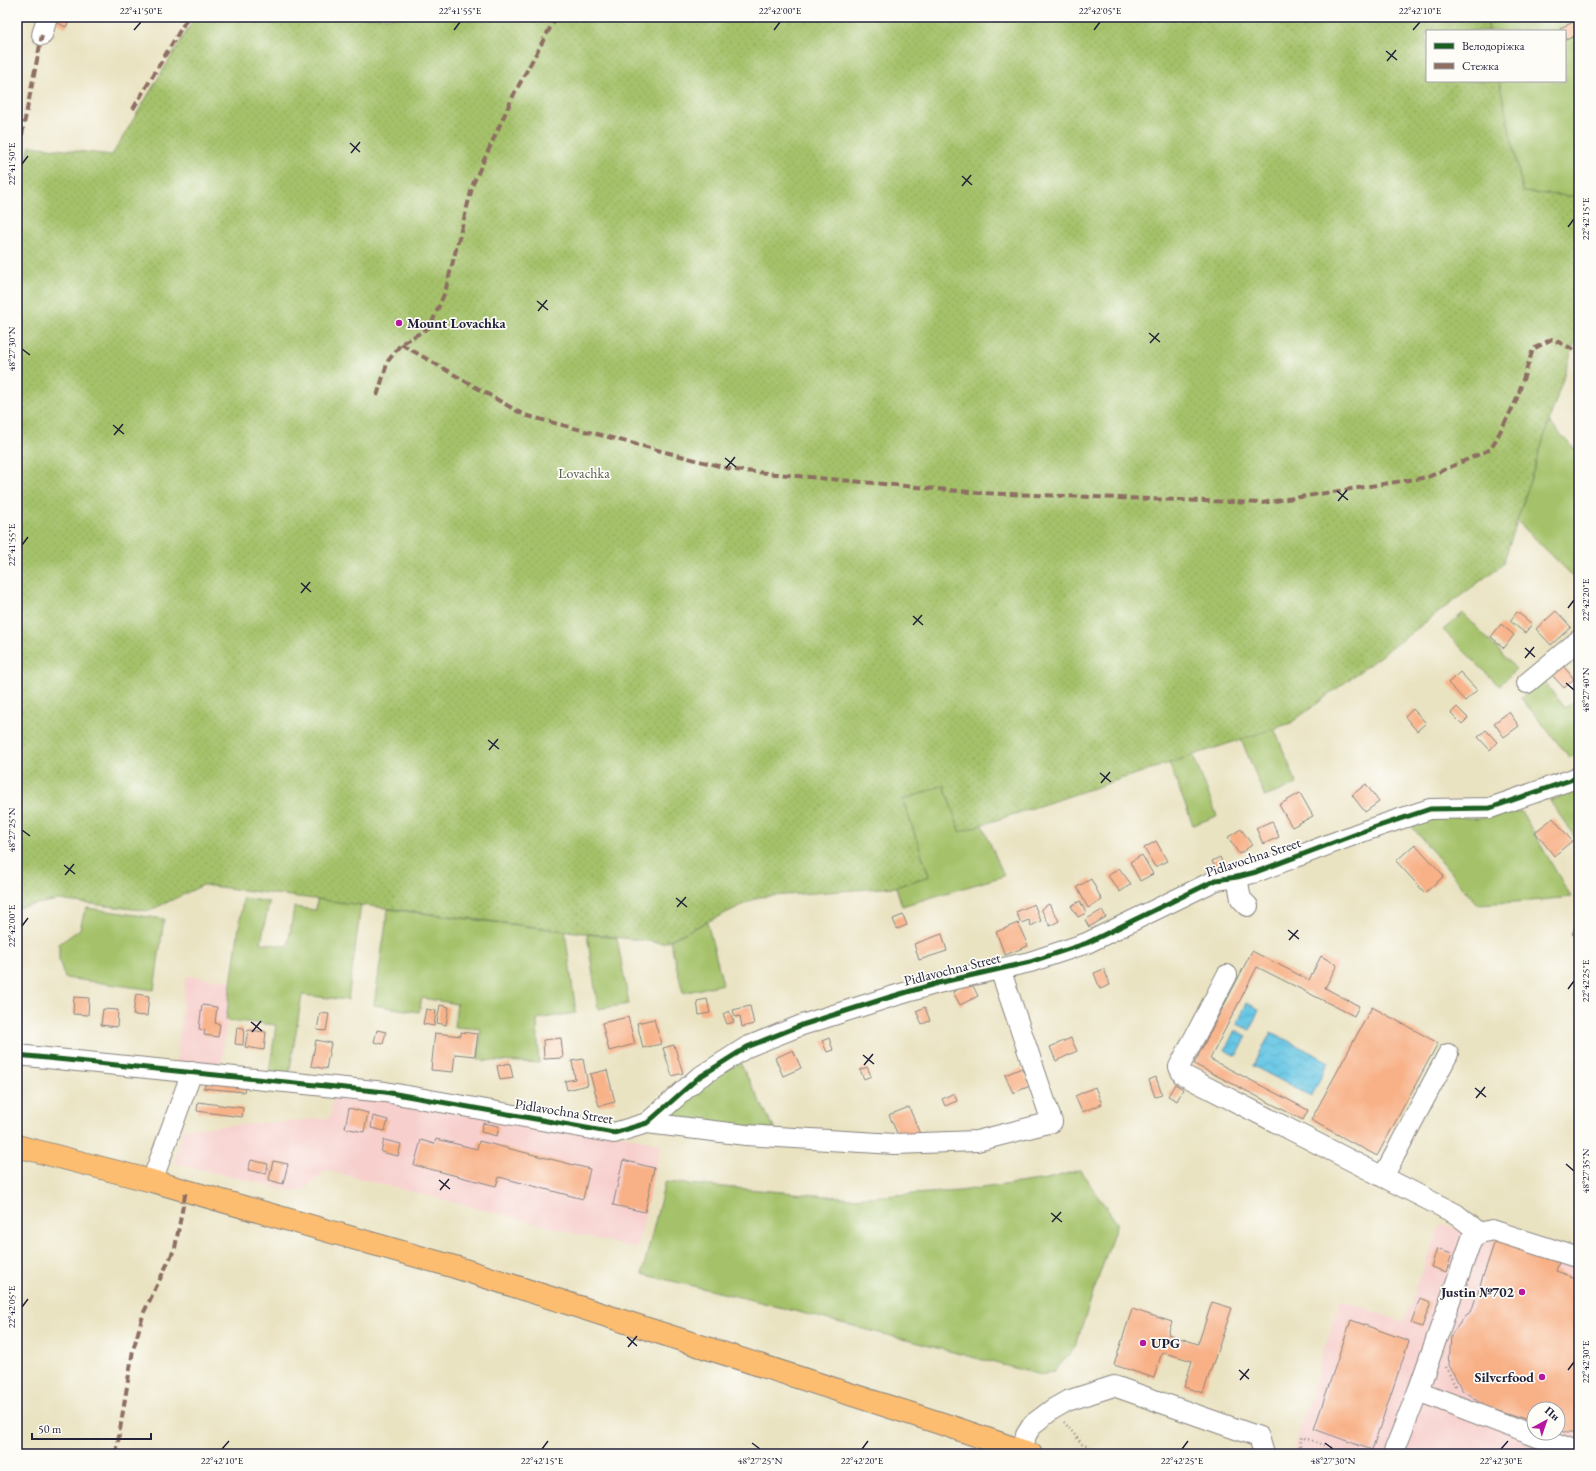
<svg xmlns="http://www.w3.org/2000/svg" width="1596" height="1471" font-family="'EB Garamond',serif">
	<defs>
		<pattern id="park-dots" width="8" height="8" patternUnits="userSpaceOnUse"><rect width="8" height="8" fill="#a5c26a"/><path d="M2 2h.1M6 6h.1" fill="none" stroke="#8ea65d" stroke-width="1.8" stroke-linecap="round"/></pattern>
		<pattern id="water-waves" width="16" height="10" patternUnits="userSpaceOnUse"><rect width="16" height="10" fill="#65c6e4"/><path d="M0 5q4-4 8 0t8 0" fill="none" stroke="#57aac4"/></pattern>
	</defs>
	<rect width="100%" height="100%" fill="#fdfcf7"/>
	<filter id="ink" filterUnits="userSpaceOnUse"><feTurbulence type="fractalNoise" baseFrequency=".025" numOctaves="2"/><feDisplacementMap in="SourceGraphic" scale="8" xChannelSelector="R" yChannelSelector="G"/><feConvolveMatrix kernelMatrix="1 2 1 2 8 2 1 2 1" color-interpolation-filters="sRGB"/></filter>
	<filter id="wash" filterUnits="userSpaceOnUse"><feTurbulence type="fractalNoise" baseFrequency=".012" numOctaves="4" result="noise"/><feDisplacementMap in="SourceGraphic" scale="16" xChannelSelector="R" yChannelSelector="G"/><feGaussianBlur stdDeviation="0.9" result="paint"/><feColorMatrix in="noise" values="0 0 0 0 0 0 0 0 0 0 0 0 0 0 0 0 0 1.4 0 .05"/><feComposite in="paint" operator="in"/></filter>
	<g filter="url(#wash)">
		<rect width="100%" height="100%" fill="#eae3c2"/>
		<g fill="#f7d0ce" fill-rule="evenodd">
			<path d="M 186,976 L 231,981 L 221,1068 L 176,1064 Z"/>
			<path d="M 335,1087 L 614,1133 L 661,1144 L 637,1249 L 326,1170 L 312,1183 L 303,1190 L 297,1192 L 178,1164 L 174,1162 L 183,1129 L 330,1118 Z"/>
			<path d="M 1441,1224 L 1476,1236 L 1579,1258 L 1579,1454 L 1293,1454 L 1323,1353 L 1341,1300 L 1403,1322 ZM 1534,1409 L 1558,1409 L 1558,1433 L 1534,1433 Z"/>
		</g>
		<g fill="#a5c26a" stroke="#647252">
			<path d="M 1486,17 L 1573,17 L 1579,42 L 1579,197 L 1523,192 L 1499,81 L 1565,81 L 1565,31 L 1489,31 Z"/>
			<path d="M 1549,422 L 1579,454 L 1579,494 L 1577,496 L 1579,504 L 1579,582 L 1517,521 Z"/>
			<path d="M 1463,613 L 1516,669 L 1499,686 L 1443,630 Z"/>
			<path d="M 1542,679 L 1565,708 L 1579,696 L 1579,751 L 1570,758 L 1521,698 Z"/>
			<path d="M 1274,728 L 1297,784 L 1265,797 L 1241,739 Z"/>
			<path d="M 1193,755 L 1217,816 L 1193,825 L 1169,763 Z"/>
			<path d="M 944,785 L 960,831 L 982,824 L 1004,876 L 902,906 L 896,887 L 929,876 L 903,800 Z"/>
			<path d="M 1579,788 L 1579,843 L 1550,801 Z"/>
			<path d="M 1521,811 L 1571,897 L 1531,901 L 1477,904 L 1413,828 L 1415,823 L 1446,815 L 1477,819 Z"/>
			<path d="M 243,898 L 269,902 L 261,943 L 288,946 L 294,907 L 316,910 L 317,899 L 361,905 L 348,1000 L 302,995 L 289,1075 L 269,1073 L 276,1025 L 226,1020 Z"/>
			<path d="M 87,908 L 164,919 L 154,990 L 65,978 L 59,960 L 59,944 L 80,929 L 84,913 Z"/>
			<path d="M 388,909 L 565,931 L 576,1013 L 537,1019 L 539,1063 L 478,1060 L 481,1029 L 454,1027 L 457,1004 L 422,998 L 419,1012 L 374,1005 Z"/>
			<path d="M 707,922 L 723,984 L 683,993 L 670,940 Z"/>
			<path d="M 587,934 L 617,938 L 629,1004 L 598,1009 Z"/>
			<path d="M 738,1059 L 775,1130 L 672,1119 L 671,1111 Z"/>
			<path d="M 1080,1170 L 1117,1223 L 1075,1347 L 1055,1371 L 1041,1375 L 752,1300 L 642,1274 L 665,1182 L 852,1198 L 959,1191 L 1047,1179 Z"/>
		</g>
		<path fill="url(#park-dots)" stroke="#647252" d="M 195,17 L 1486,17 L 1489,31 L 1427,31 L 1427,81 L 1499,81 L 1523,192 L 1579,197 L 1579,329 L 1503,564 L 1291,723 L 960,832 L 944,785 L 903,800 L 929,876 L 896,887 L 759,897 L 663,943 L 203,885 L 149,911 L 58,900 L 17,908 L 17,191 L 30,146 L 112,155 Z"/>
		<g fill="url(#water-waves)" stroke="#447490">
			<path d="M 1247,1003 L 1259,1009 L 1250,1030 L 1237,1024 Z"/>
			<path d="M 1235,1030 L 1247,1036 L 1237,1056 L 1225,1050 Z"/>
			<path d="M 1271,1032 L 1329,1062 L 1311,1096 L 1253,1066 Z"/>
		</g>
		<g id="blocks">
			<g fill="#f8b187">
				<path d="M 51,17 L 69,17 L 71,18 L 66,27 L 50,19 Z"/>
				<path d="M 1578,20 L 1579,34 L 1566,40 L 1565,31 L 1562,31 L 1560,28 Z"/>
				<path d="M 1556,611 L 1571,627 L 1551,645 L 1536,629 Z"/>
				<path d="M 1517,612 L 1532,624 L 1525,633 L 1510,621 Z"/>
				<path d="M 1501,624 L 1514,635 L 1504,648 L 1491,637 Z"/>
				<path d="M 1561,663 L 1574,679 L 1564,688 L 1550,673 Z"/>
				<path d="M 1460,672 L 1477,690 L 1465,701 L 1448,683 Z"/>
				<path d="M 1457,707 L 1468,718 L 1462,724 L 1451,713 Z"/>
				<path d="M 1413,709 L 1426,723 L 1417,731 L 1405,717 Z"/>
				<path d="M 1509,712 L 1519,726 L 1504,737 L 1494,723 Z"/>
				<path d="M 1486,730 L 1497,742 L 1490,750 L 1478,737 Z"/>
				<path d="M 1366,784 L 1379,802 L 1365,812 L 1352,795 Z"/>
				<path d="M 1300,793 L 1313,816 L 1292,827 L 1279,805 Z"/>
				<path d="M 1553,818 L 1572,841 L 1554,856 L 1535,832 Z"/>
				<path d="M 1272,821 L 1279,837 L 1263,844 L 1256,828 Z"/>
				<path d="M 1241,829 L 1252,845 L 1239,854 L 1228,837 Z"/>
				<path d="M 1156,841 L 1167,861 L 1155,867 L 1144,848 Z"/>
				<path d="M 1415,844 L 1444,876 L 1425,893 L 1396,861 Z"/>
				<path d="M 1142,855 L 1153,874 L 1140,881 L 1130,862 Z"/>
				<path d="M 1220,857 L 1225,869 L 1217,872 L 1212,861 Z"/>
				<path d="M 1119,868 L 1131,884 L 1120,892 L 1108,876 Z"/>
				<path d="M 1091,879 L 1102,900 L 1088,908 L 1077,887 Z"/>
				<path d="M 1080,901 L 1086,913 L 1078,917 L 1071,906 Z"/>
				<path d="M 1034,904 L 1041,921 L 1031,926 L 1029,920 L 1021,923 L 1016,912 Z"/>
				<path d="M 1049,904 L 1059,921 L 1050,926 L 1041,909 Z"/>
				<path d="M 1102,910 L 1106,917 L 1089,927 L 1085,920 Z"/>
				<path d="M 903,915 L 907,925 L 897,929 L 893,919 Z"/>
				<path d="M 1579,917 L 1579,937 L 1572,934 Z"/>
				<path d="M 1018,923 L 1028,946 L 1005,955 L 996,932 Z"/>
				<path d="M 942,934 L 947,951 L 919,960 L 914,944 Z"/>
				<path d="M 1252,951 L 1309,980 L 1321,956 L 1337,965 L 1325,988 L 1359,1006 L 1354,1016 L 1257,967 L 1210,1059 L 1308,1110 L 1303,1120 L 1194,1064 Z"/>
				<path d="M 1104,969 L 1110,985 L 1100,989 L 1094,973 Z"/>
				<path d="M 971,982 L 978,996 L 960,1005 L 953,992 Z"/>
				<path d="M 136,994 L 149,996 L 147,1016 L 133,1015 Z"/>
				<path d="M 74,997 L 89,998 L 88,1015 L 73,1014 Z"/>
				<path d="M 707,999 L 710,1013 L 699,1015 L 697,1001 Z"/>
				<path d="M 202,1005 L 217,1007 L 215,1023 L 220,1024 L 218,1037 L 204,1035 L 205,1030 L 199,1029 Z"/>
				<path d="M 440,1005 L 449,1007 L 446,1025 L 437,1023 Z"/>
				<path d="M 750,1006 L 754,1024 L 742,1027 L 740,1016 L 735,1017 L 733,1010 Z"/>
				<path d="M 925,1007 L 930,1021 L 922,1024 L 916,1011 Z"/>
				<path d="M 1372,1007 L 1438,1043 L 1377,1156 L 1311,1120 Z"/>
				<path d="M 103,1009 L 118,1010 L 117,1027 L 101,1025 Z"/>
				<path d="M 426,1009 L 436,1011 L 434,1026 L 423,1024 Z"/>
				<path d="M 729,1011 L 734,1022 L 727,1024 L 723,1014 Z"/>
				<path d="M 320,1013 L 329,1014 L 326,1031 L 317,1030 Z"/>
				<path d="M 628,1017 L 635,1044 L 609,1051 L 602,1023 Z"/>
				<path d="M 654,1019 L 661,1044 L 643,1048 L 637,1023 Z"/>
				<path d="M 237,1027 L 244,1028 L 243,1045 L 235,1044 Z"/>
				<path d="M 248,1030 L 266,1032 L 264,1050 L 245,1047 Z"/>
				<path d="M 377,1030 L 386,1032 L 383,1044 L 374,1042 Z"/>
				<path d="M 461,1032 L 478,1034 L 475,1056 L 455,1054 L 453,1072 L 431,1070 L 435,1033 L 461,1036 Z"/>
				<path d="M 561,1038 L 563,1058 L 544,1059 L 543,1040 Z"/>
				<path d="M 829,1038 L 833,1050 L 827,1052 L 822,1041 Z"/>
				<path d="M 1071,1038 L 1077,1051 L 1056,1061 L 1050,1047 Z"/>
				<path d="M 316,1040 L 331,1043 L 326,1069 L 311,1066 Z"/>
				<path d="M 674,1045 L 683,1073 L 672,1076 L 663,1048 Z"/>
				<path d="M 793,1050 L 801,1068 L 783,1076 L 775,1058 Z"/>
				<path d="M 583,1059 L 588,1085 L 567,1090 L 565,1081 L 575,1079 L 572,1061 Z"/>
				<path d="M 510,1063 L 513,1078 L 500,1080 L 497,1066 Z"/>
				<path d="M 867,1067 L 871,1076 L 864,1079 L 860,1070 Z"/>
				<path d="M 1022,1068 L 1030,1086 L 1013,1093 L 1005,1075 Z"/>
				<path d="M 607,1070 L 615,1102 L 599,1106 L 590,1074 Z"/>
				<path d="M 1156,1077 L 1162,1095 L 1155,1097 L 1149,1080 Z"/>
				<path d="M 246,1081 L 244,1092 L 203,1088 L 208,1082 Z"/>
				<path d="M 1175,1084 L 1183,1089 L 1177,1101 L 1168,1096 Z"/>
				<path d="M 1095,1087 L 1102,1104 L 1082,1112 L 1075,1096 Z"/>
				<path d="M 954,1093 L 957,1101 L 945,1106 L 942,1099 Z"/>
				<path d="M 198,1102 L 243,1108 L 242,1117 L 197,1111 Z"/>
				<path d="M 909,1107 L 920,1134 L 901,1142 L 889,1115 Z"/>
				<path d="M 349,1108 L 368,1113 L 364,1132 L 345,1128 Z"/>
				<path d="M 373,1116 L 388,1120 L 385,1131 L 371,1128 Z"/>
				<path d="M 483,1123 L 499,1126 L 497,1136 L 481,1132 Z"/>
				<path d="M 436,1139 L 477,1149 L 479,1141 L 590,1169 L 583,1199 L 499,1177 L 496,1186 L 414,1165 L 421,1140 L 434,1144 Z"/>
				<path d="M 384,1140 L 401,1144 L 398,1156 L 381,1152 Z"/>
				<path d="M 251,1160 L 268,1164 L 266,1174 L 248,1170 Z"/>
				<path d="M 623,1160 L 654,1168 L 645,1212 L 613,1205 Z"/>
				<path d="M 273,1161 L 288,1164 L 283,1184 L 269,1180 Z"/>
				<path d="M 1496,1238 L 1560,1259 L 1556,1271 L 1579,1279 L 1579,1433 L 1568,1433 L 1558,1430 L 1558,1409 L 1534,1409 L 1534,1422 L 1485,1406 L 1462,1390 L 1449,1365 L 1451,1335 L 1466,1315 L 1471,1312 Z"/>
				<path d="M 1437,1249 L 1452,1254 L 1446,1272 L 1431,1267 Z"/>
				<path d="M 1420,1298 L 1431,1302 L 1422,1327 L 1411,1323 Z"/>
				<path d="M 1212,1302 L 1232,1308 L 1203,1393 L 1184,1387 L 1192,1361 L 1162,1352 L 1154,1378 L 1114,1365 L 1132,1309 L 1172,1322 L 1168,1334 L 1198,1344 Z"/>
				<path d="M 1351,1320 L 1409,1341 L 1372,1450 L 1314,1429 Z"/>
			</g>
		</g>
	</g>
	<g filter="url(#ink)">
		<use href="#blocks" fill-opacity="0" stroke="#86827e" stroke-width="1"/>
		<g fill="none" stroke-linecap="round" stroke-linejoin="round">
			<g stroke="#86827e" stroke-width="22">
				<g id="minor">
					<path d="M 42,35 L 47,17"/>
					<path d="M 1527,683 L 1579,640"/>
					<path d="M 1237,877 L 1241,899 L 1248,906"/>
					<path d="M 1227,975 L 1179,1067 L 1183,1075 L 1456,1214 L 1480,1233"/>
					<path d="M 17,1055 L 385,1092 L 614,1133 L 647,1123 L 698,1078 L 747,1047 L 802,1025 L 887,998 L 938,983 L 1030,962 L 1087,943 L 1216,880 L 1237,877 L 1256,872 L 1367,830 L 1430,809 L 1490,808 L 1579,777"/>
					<path d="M 647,1123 L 746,1135 L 895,1144 L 977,1141 L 1052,1122 L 1000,969"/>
					<path d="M 1383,1177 L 1448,1054"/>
					<path d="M 152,1181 L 192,1072"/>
					<path d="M 1418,1391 L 1579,1453"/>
					<path d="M 1023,1451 L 1026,1435 L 1033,1424 L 1053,1409 L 1067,1401 L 1114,1386 L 1259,1437 L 1264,1454"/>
					<path d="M 1393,1454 L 1418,1391 L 1472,1238 L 1480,1233 L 1492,1230 L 1579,1258"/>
				</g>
			</g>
			<g stroke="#86827e" stroke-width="24">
				<path id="highway" d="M 17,1146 L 152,1181 L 455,1267 L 946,1425 L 1031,1454"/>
			</g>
			<g stroke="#86827e" stroke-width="2.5" stroke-dasharray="1 3" stroke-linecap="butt">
				<path d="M 1446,1367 L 1455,1386"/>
				<path d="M 1064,1422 L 1082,1444 L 1111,1454"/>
				<path d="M 1298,1454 L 1302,1437 L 1349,1454"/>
			</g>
			<use href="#minor" stroke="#fff" stroke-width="20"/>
			<use href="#highway" stroke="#fdbd6f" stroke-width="22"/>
			<g stroke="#8d6e63" stroke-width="4" stroke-dasharray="8 4" stroke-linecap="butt">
				<path d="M 133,109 L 188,17"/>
				<path d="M 17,159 L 42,35"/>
				<path d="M 401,344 L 524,415 L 734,470 L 980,493 L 1262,503 L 1428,477 L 1491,449 L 1516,401 L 1533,349 L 1552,339 L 1579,352"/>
				<path d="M 377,396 L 388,361 L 401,344 L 430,327 L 445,292 L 473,184 L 514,94 L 556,17"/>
				<path d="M 116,1454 L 133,1350 L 144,1312 L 175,1248 L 186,1190"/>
			</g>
			<g stroke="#fdfcf7" stroke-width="8">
				<path id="cycleway" d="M 17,1055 L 385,1092 L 614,1133 L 647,1123 L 698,1078 L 747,1047 L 802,1025 L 887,998 L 938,983 L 1030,962 L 1087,943 L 1216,880 L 1237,877 L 1256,872 L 1367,830 L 1430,809 L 1490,808 L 1579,777"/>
			</g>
			<use href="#cycleway" stroke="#1b5e20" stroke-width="5"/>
		</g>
	</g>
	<path fill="none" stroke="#22223b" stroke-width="1.5" d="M 134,30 L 141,22M 454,30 L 460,22M 774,30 L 780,22M 1094,30 L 1100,22M 1413,30 L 1420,22M 1386,51 L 1397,60M 1387,61 L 1396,50M 350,143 L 360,152M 351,153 L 360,142M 22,164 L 28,156M 962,176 L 972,185M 962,186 L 971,175M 1568,227 L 1574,219M 537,301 L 548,310M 538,311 L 547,300M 1149,333 L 1160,342M 1150,343 L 1159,333M 22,349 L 30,355M 113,425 L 124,434M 114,435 L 123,424M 725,458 L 736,467M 726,468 L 735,457M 1337,491 L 1348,500M 1338,501 L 1347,490M 22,545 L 28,537M 301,583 L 311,592M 301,593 L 310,582M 1568,608 L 1574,600M 913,616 L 923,625M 913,625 L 922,615M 1525,648 L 1535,657M 1525,658 L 1534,647M 1566,683 L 1574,690M 488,740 L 499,749M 489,750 L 498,739M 1100,773 L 1111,782M 1101,783 L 1110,772M 22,830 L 30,836M 64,865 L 75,874M 65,875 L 74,864M 676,898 L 687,907M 677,907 L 686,897M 22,926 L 28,918M 1288,930 L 1299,939M 1289,940 L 1298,930M 1568,989 L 1574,981M 251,1022 L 262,1031M 252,1032 L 261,1021M 863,1055 L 874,1064M 864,1065 L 873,1054M 1475,1088 L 1486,1097M 1476,1098 L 1485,1087M 1566,1164 L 1574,1171M 439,1180 L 450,1189M 440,1190 L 449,1179M 1051,1213 L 1062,1222M 1052,1222 L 1061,1212M 22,1307 L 28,1299M 627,1337 L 637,1346M 628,1347 L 637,1336M 1239,1370 L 1249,1379M 1568,1370 L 1574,1362M 1240,1380 L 1249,1369M 752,1443 L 760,1449M 1325,1443 L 1333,1449M 222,1449 L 229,1441M 542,1449 L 548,1441M 862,1449 L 868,1441M 1182,1449 L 1188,1441M 1501,1449 L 1508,1441"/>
	<g fill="#b5179e" stroke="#fdfcf7" stroke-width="1.5">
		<circle cx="399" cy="323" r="4"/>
		<circle cx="1522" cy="1292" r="4"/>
		<circle cx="1143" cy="1343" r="4"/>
		<circle cx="1542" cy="1377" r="4"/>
	</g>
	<g text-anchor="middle" stroke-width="3.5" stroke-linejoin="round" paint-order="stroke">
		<g font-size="14" font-weight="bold" fill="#22223b" stroke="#fdfcf7" text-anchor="start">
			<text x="407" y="328">Mount Lovachka</text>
			<text x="1514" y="1297" text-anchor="end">Justin №702</text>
			<text x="1151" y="1348">UPG</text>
			<text x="1534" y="1382" text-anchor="end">Silverfood</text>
		</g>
		<g font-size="14" fill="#505a4b" stroke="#fdfcf7">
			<text x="584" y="478">Lovachka</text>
		</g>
		<g font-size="14" fill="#22223b" stroke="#fdfcf7">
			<text transform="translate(1253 857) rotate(-18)" y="5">Pidlavochna Street</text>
			<text transform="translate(952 969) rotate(-14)" y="5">Pidlavochna Street</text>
			<text transform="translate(564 1111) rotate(9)" y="5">Pidlavochna Street</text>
		</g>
	</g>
	<rect width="1596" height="1471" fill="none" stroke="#fdfcf7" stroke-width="44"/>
	<rect x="1426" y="30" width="140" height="52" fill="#fdfcf7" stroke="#a5a5ac"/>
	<rect x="1434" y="43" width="20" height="6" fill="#1b5e20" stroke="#a5a5ac"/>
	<text x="1462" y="50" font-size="12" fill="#22223b">Велодоріжка</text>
	<rect x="1434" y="63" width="20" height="6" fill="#8d6e63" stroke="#a5a5ac"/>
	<text x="1462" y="70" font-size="12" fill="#22223b">Стежка</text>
	<g transform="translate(1546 1421) rotate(40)"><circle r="19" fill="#fdfcf7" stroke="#a5a5ac"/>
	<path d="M0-3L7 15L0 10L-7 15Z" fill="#b5179e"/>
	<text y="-6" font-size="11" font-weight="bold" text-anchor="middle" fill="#22223b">Пн</text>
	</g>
	<path d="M32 1433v6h119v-6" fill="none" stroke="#22223b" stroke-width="2"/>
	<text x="38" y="1433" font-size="12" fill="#22223b" stroke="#fdfcf7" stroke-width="3" paint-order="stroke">50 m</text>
	<rect x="22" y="22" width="1552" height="1427" fill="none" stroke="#22223b" stroke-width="1.5"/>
	<g font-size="10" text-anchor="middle" fill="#22223b">
		<text x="141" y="14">22°41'50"E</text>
		<text x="460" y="14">22°41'55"E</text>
		<text x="780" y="14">22°42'00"E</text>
		<text x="1100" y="14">22°42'05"E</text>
		<text x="1420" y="14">22°42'10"E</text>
		<text transform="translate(11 164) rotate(-90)" y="4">22°41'50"E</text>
		<text transform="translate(1585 219) rotate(-90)" y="4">22°42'15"E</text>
		<text transform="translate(11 349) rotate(-90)" y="4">48°27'30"N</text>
		<text transform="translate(11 545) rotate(-90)" y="4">22°41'55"E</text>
		<text transform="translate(1585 600) rotate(-90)" y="4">22°42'20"E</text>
		<text transform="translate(1585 690) rotate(-90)" y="4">48°27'40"N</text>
		<text transform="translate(11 830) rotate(-90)" y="4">48°27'25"N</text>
		<text transform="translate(11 926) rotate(-90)" y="4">22°42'00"E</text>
		<text transform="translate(1585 981) rotate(-90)" y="4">22°42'25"E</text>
		<text transform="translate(1585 1171) rotate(-90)" y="4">48°27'35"N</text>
		<text transform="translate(11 1307) rotate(-90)" y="4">22°42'05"E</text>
		<text transform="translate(1585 1362) rotate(-90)" y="4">22°42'30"E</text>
		<text x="222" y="1464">22°42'10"E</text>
		<text x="542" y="1464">22°42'15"E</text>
		<text x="760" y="1464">48°27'25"N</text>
		<text x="862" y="1464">22°42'20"E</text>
		<text x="1182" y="1464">22°42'25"E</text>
		<text x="1333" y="1464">48°27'30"N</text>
		<text x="1501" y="1464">22°42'30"E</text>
	</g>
</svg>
